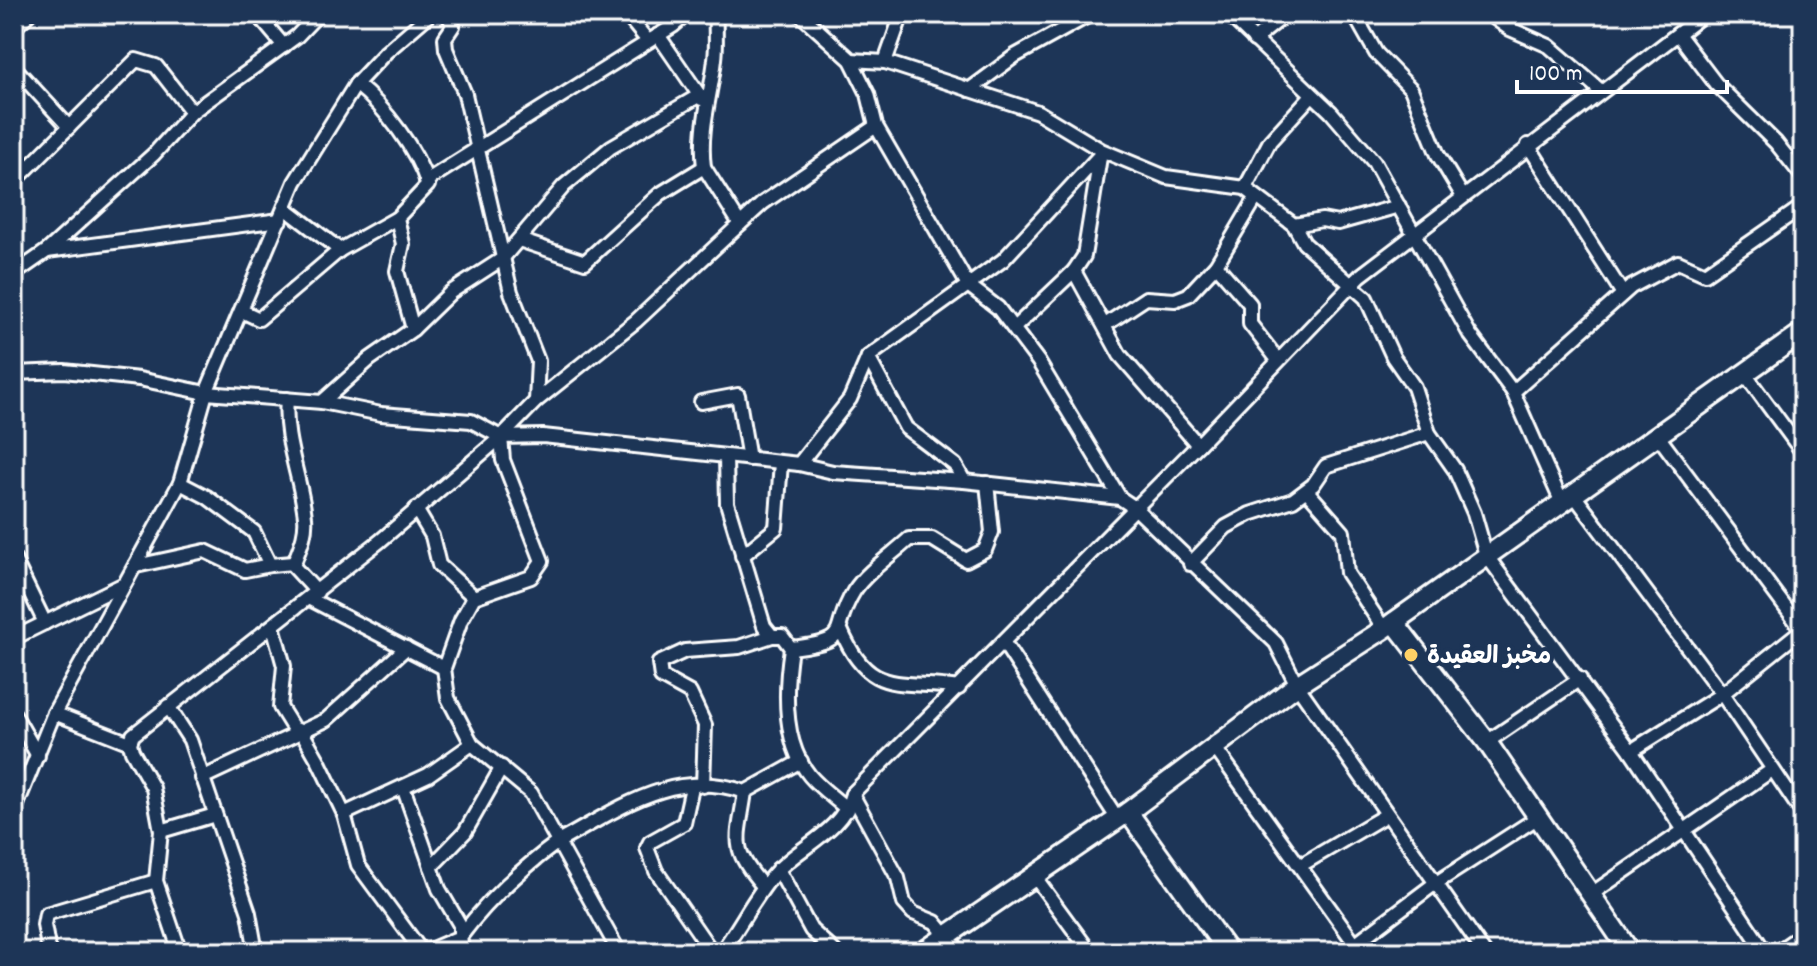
<svg xmlns="http://www.w3.org/2000/svg" width="1817" height="966" font-family="Dekko,'Playpen Sans Arabic',sans-serif">
	<rect width="100%" height="100%" fill="#1d3557"/>
	<filter id="ink" filterUnits="userSpaceOnUse"><feTurbulence type="fractalNoise" baseFrequency=".0125" numOctaves="2"/><feDisplacementMap in="SourceGraphic" scale="16" xChannelSelector="R" yChannelSelector="G"/><feConvolveMatrix kernelMatrix="1 2 1 2 8 2 1 2 1" color-interpolation-filters="sRGB"/></filter>
	<g filter="url(#ink)">
		<g fill="none" stroke-linecap="round" stroke-linejoin="round">
			<g stroke="#fff" stroke-width="18">
				<g id="street">
					<path d="M 257,14 L 284,46"/>
					<path d="M 448,14 L 453,26 L 445,38 L 446,49 L 465,94 L 511,292 L 538,361 L 536,401"/>
					<path d="M 626,14 L 648,41"/>
					<path d="M 800,14 L 851,60 L 868,94 L 876,126 L 968,285 L 998,308 L 1038,361 L 1120,498 L 1135,508 L 1276,643 L 1297,685 L 1484,952"/>
					<path d="M 1228,14 L 1331,112 L 1374,162 L 1469,333 L 1513,392 L 1562,503"/>
					<path d="M 1354,14 L 1376,53 L 1411,89 L 1438,155 L 1462,195"/>
					<path d="M 1489,14 L 1510,29 L 1549,46 L 1601,91"/>
					<path d="M 14,28 L 29,14"/>
					<path d="M 1678,34 L 1716,84 L 1776,143 L 1803,177"/>
					<path d="M 658,35 L 702,99"/>
					<path d="M 1254,40 L 1286,14"/>
					<path d="M 851,60 L 885,62 L 1038,112 L 1101,150 L 1166,177 L 1245,188 L 1294,225 L 1304,243 L 1366,298 L 1393,357 L 1414,387 L 1429,433 L 1455,470 L 1474,513 L 1486,555 L 1631,751 L 1765,952"/>
					<path d="M 885,62 L 902,14"/>
					<path d="M 14,67 L 69,127"/>
					<path d="M 356,84 C 385,107 417,150 428,185 L 397,218 L 403,244 L 397,271 L 413,329"/>
					<path d="M 969,90 L 1015,56 L 1091,14"/>
					<path d="M 1528,145 L 1623,294"/>
					<path d="M 1100,157 L 1084,256 L 1074,271 L 1120,355 L 1198,445"/>
					<path d="M 426,181 L 673,26 L 687,14"/>
					<path d="M 14,182 L 136,60 L 156,66 L 192,112"/>
					<path d="M 1245,188 L 1270,141 L 1311,96"/>
					<path d="M 285,208 L 340,250"/>
					<path d="M 740,224 L 763,203 L 876,126"/>
					<path d="M 1294,225 L 1322,220 L 1338,223 L 1399,206"/>
					<path d="M 519,240 L 585,262 L 660,194 L 704,167"/>
					<path d="M 47,251 L 280,220"/>
					<path d="M 1216,265 L 1250,304 L 1250,324 L 1278,360"/>
					<path d="M 14,274 L 47,251 L 154,154 L 192,112 L 297,36 L 318,14"/>
					<path d="M 242,311 L 259,319 L 340,250 L 397,218"/>
					<path d="M 1105,325 L 1146,298 L 1175,300 L 1188,295 L 1216,265 L 1256,198"/>
					<path d="M 1014,328 L 1074,271"/>
					<path d="M 868,357 L 906,428 L 955,465 L 964,481"/>
					<path d="M 14,373 L 64,371 L 139,379 L 206,393 L 322,402 L 381,414 L 471,421 L 501,437 L 543,436 L 799,464 L 833,472 L 964,481 L 1120,498"/>
					<path d="M 1745,374 L 1803,453"/>
					<path d="M 1513,392 L 1631,287 L 1678,262 L 1705,274 L 1803,206"/>
					<path d="M 287,399 C 283,440 301,477 305,517 C 307,535 298,551 293,566 L 317,592"/>
					<path d="M 322,402 L 370,359 L 413,329 L 451,292 L 502,259 L 564,186 L 611,147 L 700,95"/>
					<path d="M 701,402 L 738,395 L 749,459"/>
					<path d="M 1658,436 L 1803,631"/>
					<path d="M 726,457 L 727,503 L 764,626 L 772,636 L 782,636 L 791,648 C 785,687 782,743 810,776 C 821,789 836,799 848,810"/>
					<path d="M 799,464 L 850,399 L 868,357 L 1003,260 L 1100,155"/>
					<path d="M 180,483 L 207,497 L 254,532 L 270,565 L 293,563"/>
					<path d="M 1307,491 L 1343,532 L 1347,573 L 1384,629"/>
					<path d="M 1574,495 L 1722,694 L 1803,814"/>
					<path d="M 416,509 L 432,536 L 439,565 L 474,597"/>
					<path d="M 742,556 L 776,528 L 781,463"/>
					<path d="M 14,559 L 45,623"/>
					<path d="M 1190,564 L 1226,527 L 1250,514 L 1293,500 L 1313,485 L 1326,466 L 1429,433"/>
					<path d="M 136,566 L 205,551 L 245,570 L 270,565"/>
					<path d="M 310,599 L 444,668"/>
					<path d="M 273,626 L 284,666 L 280,707 L 293,728 L 302,732 L 318,760 L 344,814 L 358,865 L 422,952"/>
					<path d="M 841,630 C 870,698 899,679 959,688"/>
					<path d="M 14,638 L 122,585"/>
					<path d="M 1004,643 L 1117,818"/>
					<path d="M 791,648 C 856,640 828,633 854,591 C 866,572 893,554 909,539 L 932,539 L 966,560 L 985,550 L 992,532 L 987,483"/>
					<path d="M 168,706 L 190,740 L 249,913 L 256,952"/>
					<path d="M 54,713 L 130,743"/>
					<path d="M 14,714 L 38,756"/>
					<path d="M 1487,742 L 1580,679"/>
					<path d="M 1215,748 L 1361,952"/>
					<path d="M 1631,751 L 1722,694 L 1803,629"/>
					<path d="M 202,778 L 326,720 L 406,648"/>
					<path d="M 703,786 L 705,725 L 690,693 L 661,677 L 659,663 L 685,651 L 739,647 L 772,636"/>
					<path d="M 403,787 L 439,889 L 460,925 L 460,937 L 425,952"/>
					<path d="M 692,787 L 684,823 L 650,842 L 647,848 L 656,871 L 712,952"/>
					<path d="M 745,792 C 738,841 729,847 763,886"/>
					<path d="M 852,794 L 898,878 L 904,903 L 913,913 L 935,922 L 960,952"/>
					<path d="M 14,812 L 54,713 L 180,483 L 206,393 L 295,182 L 356,84 L 386,52 L 430,14"/>
					<path d="M 344,814 L 428,775 L 472,744"/>
					<path d="M 161,831 L 215,815"/>
					<path d="M 1301,865 L 1386,815"/>
					<path d="M 431,867 L 465,832 L 502,767"/>
					<path d="M 778,869 L 811,930 L 835,952"/>
					<path d="M 1035,877 L 1090,952"/>
					<path d="M 1590,895 L 1772,770"/>
					<path d="M 49,952 L 44,925 L 46,914 L 156,881"/>
					<path d="M 180,952 L 156,881 L 161,831 L 153,788 L 132,751 L 130,743 L 133,735 L 380,541 L 501,437 L 536,401 L 636,321 L 740,224 L 704,167 C 699,129 711,96 715,59 C 717,44 715,29 716,14"/>
					<path d="M 463,952 L 460,937 C 487,901 521,869 558,842 L 531,793 L 472,744 L 448,698 L 444,668 L 461,620 L 474,597 L 531,577 L 542,561 L 503,460 L 501,437"/>
					<path d="M 619,952 L 558,842 C 619,809 673,767 745,792 L 801,761"/>
					<path d="M 721,952 C 740,927 754,897 774,874 C 799,846 842,832 852,794 L 1198,445 L 1360,276 L 1704,14"/>
					<path d="M 1344,952 L 1433,885 L 1537,818"/>
					<path d="M 1777,952 L 1803,934"/>
				</g>
			</g>
			<g stroke="#fff" stroke-width="24">
				<g id="secondary">
					<path d="M 1394,622 L 1487,742 L 1630,952"/>
					<path d="M 1128,812 L 1228,952"/>
					<path d="M 923,952 L 1128,812 L 1297,685 L 1384,629 L 1803,332"/>
				</g>
			</g>
			<use href="#street" stroke="#1d3557" stroke-width="12"/>
			<use href="#secondary" stroke="#1d3557" stroke-width="18"/>
		</g>
	</g>
	<circle fill="#ffd166" stroke="#1d3557" stroke-width="3" cx="1411" cy="655" r="8"/>
	<g text-anchor="middle" stroke-width="8" stroke-linejoin="round" paint-order="stroke">
		<g font-size="24" font-weight="bold" fill="#fff" stroke="#1d3557" text-anchor="start">
			<text x="1427" y="663">مخبز العقيدة</text>
		</g>
	</g>
	<rect width="1817" height="966" fill="none" stroke="#1d3557" stroke-width="48"/>
	<rect x="24" y="24" width="1769" height="918" fill="none" stroke="#fff" stroke-width="3" filter="url(#ink)"/>
	<path d="M1517 80v12h210v-12" fill="none" stroke="#ffffff" stroke-width="4"/>
	<text x="1529" y="80" font-size="24" fill="#ffffff" stroke="#1d3557" stroke-width="6" paint-order="stroke">100 m</text>
</svg>
